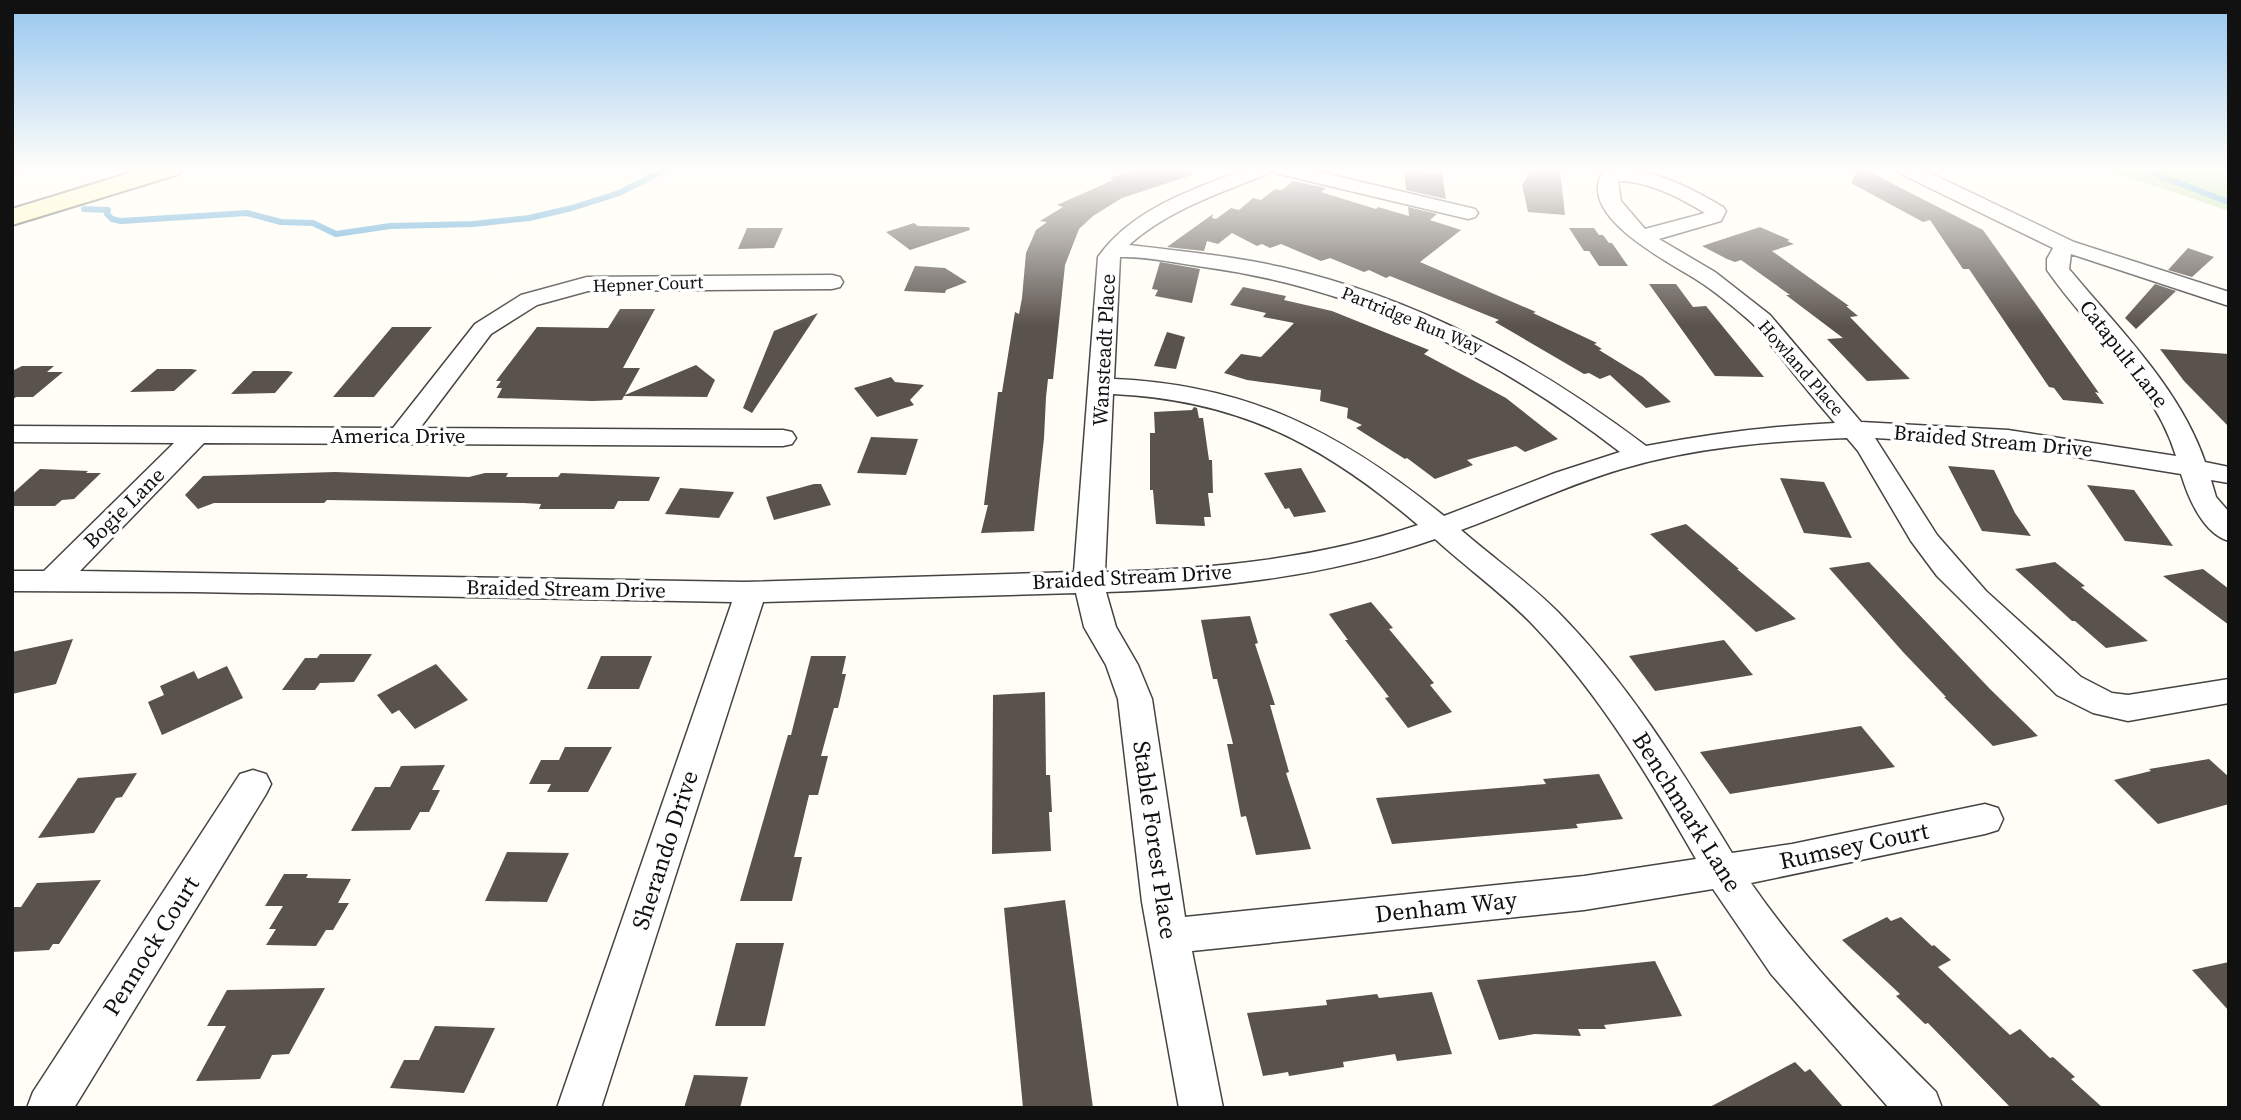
<svg xmlns="http://www.w3.org/2000/svg" width="2241" height="1120" font-family="'Source Serif 4',serif">
	<rect width="100%" height="100%" fill="#fffdf5"/>
	<path fill="#b9dc9c" d="M 2105,169 L 2229,169 L 2229,211 Z"/>
	<g fill="none" stroke-linecap="round" stroke-linejoin="round">
		<g stroke="#3f96cf" stroke-width="6">
			<path d="M 2152,169 L 2160,176 L 2229,202"/>
			<path d="M 12,170 L 16,171 L 12,173"/>
			<path d="M 84,209 L 108,210 L 107,214 L 112,219 L 121,221 L 247,213 L 281,222 L 313,223 L 336,234 L 390,226 L 473,224 L 529,218 L 572,208 L 619,193 L 666,169"/>
		</g>
	</g>
	<g fill="#5a524d">
		<path d="M 1137,169 L 1191,169 L 1192,175 L 1122,198 L 1093,216 L 1079,229 L 1065,265 L 1053,379 L 1048,379 L 1046,397 L 1044,438 L 1034,531 L 981,533 L 988,505 L 984,505 L 998,392 L 1002,392 L 1015,312 L 1019,314 L 1022,298 L 1026,253 L 1036,230 L 1047,222 L 1040,221 L 1063,207 L 1057,205 L 1113,180 L 1110,178 Z"/>
		<path d="M 1531,169 L 1560,169 L 1565,215 L 1528,212 L 1522,185 Z"/>
		<path d="M 1858,169 L 1864,169 L 1983,230 L 2099,393 L 2095,392 L 2104,404 L 2063,400 L 2054,388 L 2049,387 L 1969,269 L 1963,269 L 1930,220 L 1923,222 L 1851,183 Z"/>
		<path d="M 1404,171 L 1442,173 L 1446,199 L 1406,190 Z"/>
		<path d="M 1293,181 L 1326,188 L 1321,192 L 1376,209 L 1378,207 L 1409,216 L 1408,207 L 1437,214 L 1430,220 L 1461,230 L 1420,262 L 1536,312 L 1533,313 L 1597,343 L 1594,344 L 1602,349 L 1599,350 L 1643,377 L 1671,402 L 1646,408 L 1610,375 L 1600,379 L 1589,373 L 1584,374 L 1495,322 L 1499,320 L 1390,276 L 1386,278 L 1369,270 L 1364,272 L 1330,258 L 1321,261 L 1281,244 L 1270,248 L 1262,244 L 1257,246 L 1232,233 L 1218,244 L 1207,241 L 1204,251 L 1167,247 L 1213,214 L 1212,218 L 1216,219 L 1231,208 L 1239,210 L 1253,198 L 1261,200 L 1275,189 L 1282,190 Z"/>
		<path d="M 914,223 L 918,226 L 969,227 L 970,230 L 910,250 L 886,232 Z"/>
		<path d="M 1760,227 L 1790,240 L 1787,241 L 1794,244 L 1772,251 L 1849,306 L 1846,306 L 1858,316 L 1850,317 L 1910,379 L 1867,381 L 1827,339 L 1843,338 L 1786,295 L 1790,295 L 1741,260 L 1735,262 L 1727,259 L 1702,246 Z"/>
		<path d="M 747,228 L 783,228 L 774,248 L 738,249 Z"/>
		<path d="M 1569,228 L 1594,228 L 1599,235 L 1603,235 L 1609,243 L 1612,243 L 1628,266 L 1599,266 L 1589,251 L 1584,251 Z"/>
		<path d="M 2188,248 L 2214,257 L 2192,277 L 2168,270 Z"/>
		<path d="M 1160,262 L 1200,269 L 1192,303 L 1155,296 L 1158,290 L 1152,289 Z"/>
		<path d="M 915,266 L 945,268 L 967,282 L 946,290 L 945,293 L 904,291 Z"/>
		<path d="M 1649,284 L 1676,284 L 1693,307 L 1706,306 L 1764,377 L 1715,376 Z"/>
		<path d="M 2155,284 L 2176,291 L 2136,329 L 2125,318 Z"/>
		<path d="M 1243,287 L 1286,296 L 1284,300 L 1332,311 L 1429,350 L 1424,354 L 1506,398 L 1558,439 L 1525,452 L 1516,446 L 1467,460 L 1473,465 L 1435,479 L 1407,458 L 1405,459 L 1356,428 L 1362,425 L 1347,418 L 1348,408 L 1320,401 L 1321,390 L 1247,380 L 1224,373 L 1241,354 L 1261,357 L 1294,323 L 1263,317 L 1266,313 L 1230,305 Z"/>
		<path d="M 620,309 L 655,309 L 623,368 L 640,368 L 625,395 L 696,365 L 715,380 L 707,397 L 624,396 L 622,400 L 592,401 L 497,398 L 502,388 L 496,388 L 501,381 L 496,381 L 537,327 L 608,328 Z"/>
		<path d="M 818,313 L 752,413 L 743,408 L 774,331 Z"/>
		<path d="M 392,327 L 432,327 L 374,397 L 333,397 Z"/>
		<path d="M 1167,332 L 1185,337 L 1176,369 L 1154,366 Z"/>
		<path d="M 2160,349 L 2229,354 L 2229,427 L 2184,381 Z"/>
		<path d="M 22,366 L 54,366 L 47,372 L 63,372 L 33,397 L 16,397 L 12,400 L 12,371 Z"/>
		<path d="M 157,369 L 191,369 L 197,370 L 174,391 L 130,392 Z"/>
		<path d="M 253,371 L 288,371 L 293,372 L 275,393 L 231,394 Z"/>
		<path d="M 891,377 L 895,382 L 924,385 L 910,400 L 914,405 L 877,417 L 854,388 Z"/>
		<path d="M 1194,407 L 1197,408 L 1199,418 L 1203,418 L 1209,460 L 1212,460 L 1213,493 L 1208,493 L 1211,517 L 1204,517 L 1205,526 L 1156,524 L 1153,490 L 1150,490 L 1150,433 L 1155,433 L 1154,412 L 1192,410 Z"/>
		<path d="M 871,437 L 918,439 L 906,475 L 857,473 Z"/>
		<path d="M 1948,466 L 1994,470 L 2015,513 L 2031,536 L 1982,531 Z"/>
		<path d="M 1301,468 L 1325,510 L 1326,512 L 1294,517 L 1289,508 L 1285,509 L 1264,473 Z"/>
		<path d="M 40,469 L 88,471 L 86,473 L 101,473 L 74,499 L 62,500 L 55,506 L 12,506 L 12,494 Z"/>
		<path d="M 335,472 L 469,477 L 485,473 L 508,473 L 506,477 L 558,477 L 561,473 L 660,477 L 649,501 L 618,501 L 614,509 L 539,509 L 541,504 L 523,503 L 327,500 L 324,503 L 214,503 L 198,509 L 185,495 L 203,476 Z"/>
		<path d="M 1780,478 L 1824,482 L 1852,538 L 1804,533 Z"/>
		<path d="M 814,484 L 821,484 L 831,505 L 774,520 L 766,497 Z"/>
		<path d="M 2087,485 L 2134,490 L 2173,546 L 2125,541 Z"/>
		<path d="M 680,488 L 734,492 L 719,518 L 665,514 Z"/>
		<path d="M 1686,524 L 1739,569 L 1737,569 L 1796,619 L 1756,632 L 1650,534 Z"/>
		<path d="M 1869,562 L 1990,689 L 2038,736 L 1993,746 L 1944,697 L 1946,697 L 1903,652 L 1829,568 Z"/>
		<path d="M 2055,562 L 2085,586 L 2081,587 L 2148,641 L 2106,648 L 2075,621 L 2072,621 L 2015,569 Z"/>
		<path d="M 2203,569 L 2229,589 L 2229,625 L 2163,576 Z"/>
		<path d="M 1371,602 L 1393,628 L 1389,629 L 1434,683 L 1430,685 L 1452,712 L 1408,728 L 1385,698 L 1389,697 L 1345,640 L 1348,640 L 1329,614 Z"/>
		<path d="M 1250,616 L 1258,643 L 1255,644 L 1275,705 L 1270,705 L 1289,772 L 1286,773 L 1311,849 L 1256,855 L 1246,816 L 1241,817 L 1227,744 L 1233,744 L 1217,679 L 1213,679 L 1201,620 Z"/>
		<path d="M 73,639 L 56,684 L 12,694 L 12,652 Z"/>
		<path d="M 1724,640 L 1753,675 L 1655,691 L 1629,656 Z"/>
		<path d="M 320,654 L 372,654 L 354,682 L 320,683 L 315,690 L 282,690 L 305,658 L 317,658 Z"/>
		<path d="M 601,656 L 652,656 L 639,689 L 587,689 Z"/>
		<path d="M 811,656 L 846,656 L 842,674 L 846,674 L 838,708 L 834,708 L 821,756 L 828,756 L 818,795 L 809,795 L 794,857 L 802,857 L 792,901 L 740,901 L 788,735 L 791,735 Z"/>
		<path d="M 436,664 L 468,700 L 415,729 L 399,710 L 392,714 L 377,695 Z"/>
		<path d="M 227,666 L 243,698 L 162,735 L 148,702 L 164,695 L 160,686 L 194,671 L 198,679 Z"/>
		<path d="M 1045,692 L 1046,775 L 1050,775 L 1052,812 L 1049,812 L 1051,851 L 992,854 L 993,695 Z"/>
		<path d="M 1861,726 L 1895,767 L 1730,794 L 1700,752 Z"/>
		<path d="M 565,747 L 612,747 L 588,792 L 547,792 L 551,784 L 529,784 L 541,760 L 559,760 Z"/>
		<path d="M 2209,759 L 2229,777 L 2229,804 L 2158,824 L 2114,780 L 2151,771 L 2149,769 Z"/>
		<path d="M 445,765 L 432,790 L 440,790 L 429,812 L 420,812 L 410,830 L 351,831 L 375,787 L 390,787 L 401,766 Z"/>
		<path d="M 137,773 L 122,797 L 116,798 L 94,833 L 38,838 L 78,778 Z"/>
		<path d="M 1599,774 L 1623,819 L 1576,824 L 1578,828 L 1392,844 L 1376,798 L 1546,784 L 1543,779 Z"/>
		<path d="M 507,852 L 569,853 L 547,902 L 485,901 Z"/>
		<path d="M 284,874 L 308,874 L 306,878 L 351,879 L 338,903 L 349,903 L 333,930 L 326,930 L 316,946 L 266,945 L 276,929 L 269,929 L 283,906 L 265,906 Z"/>
		<path d="M 101,880 L 59,944 L 53,944 L 49,950 L 12,952 L 12,907 L 21,907 L 37,883 Z"/>
		<path d="M 1065,900 L 1093,1108 L 1023,1108 L 1004,908 Z"/>
		<path d="M 1887,917 L 1891,921 L 1901,917 L 1932,946 L 1934,945 L 1951,960 L 1938,967 L 2010,1035 L 2020,1029 L 2050,1058 L 2053,1057 L 2075,1077 L 2071,1079 L 2103,1108 L 2011,1108 L 1928,1023 L 1925,1024 L 1896,996 L 1900,994 L 1842,940 Z"/>
		<path d="M 736,943 L 784,943 L 765,1026 L 715,1026 Z"/>
		<path d="M 1655,961 L 1682,1016 L 1604,1025 L 1606,1029 L 1578,1029 L 1581,1036 L 1535,1034 L 1499,1040 L 1477,980 Z"/>
		<path d="M 2229,962 L 2229,1011 L 2192,970 Z"/>
		<path d="M 325,988 L 289,1054 L 272,1055 L 260,1079 L 196,1081 L 226,1026 L 207,1026 L 227,990 Z"/>
		<path d="M 1432,992 L 1452,1054 L 1397,1061 L 1395,1054 L 1343,1062 L 1344,1067 L 1289,1076 L 1288,1072 L 1263,1076 L 1247,1013 L 1327,1005 L 1326,1000 L 1377,994 L 1379,998 Z"/>
		<path d="M 435,1026 L 495,1028 L 464,1093 L 390,1088 L 404,1060 L 419,1060 Z"/>
		<path d="M 1795,1062 L 1805,1072 L 1810,1069 L 1844,1108 L 1708,1108 Z"/>
		<path d="M 694,1075 L 748,1077 L 740,1108 L 684,1108 Z"/>
	</g>
	<g fill="none" stroke-linecap="round" stroke-linejoin="round">
		<g stroke="#444" stroke-width="3">
			<g id="street">
				<path d="M 1246,169 L 1272,169 L 1270,173 C 1221,193 1169,209 1129,245 C 1180,251 1231,256 1281,267 C 1418,298 1536,363 1646,446 C 1709,434 1771,426 1835,423 C 1816,401 1798,379 1780,356 C 1771,346 1762,333 1752,323 C 1735,308 1716,292 1697,280 C 1669,262 1575,216 1603,172 C 1643,162 1689,187 1723,207 L 1726,211 L 1721,221 L 1659,239 L 1715,272 L 1770,315 L 1861,422 L 2008,430 L 2176,456 C 2154,383 2089,331 2047,270 L 2047,259 L 2053,248 L 1899,173 L 1897,169 L 1922,169 L 2074,242 L 2229,292 L 2229,306 L 2071,254 L 2069,269 C 2118,328 2180,388 2205,462 L 2229,467 L 2229,483 L 2211,480 L 2216,497 L 2229,512 L 2229,541 C 2203,534 2188,497 2181,474 L 2008,446 L 1875,438 L 1937,535 L 1986,591 L 2081,677 L 2112,693 L 2128,695 L 2229,679 L 2229,703 L 2128,721 L 2093,713 L 2057,695 L 1937,576 L 1911,541 L 1858,451 L 1847,438 C 1772,441 1697,447 1625,468 C 1569,484 1516,510 1461,530 C 1493,558 1528,582 1558,612 C 1629,684 1680,768 1732,853 L 1792,844 L 1985,804 L 1998,808 L 2003,819 L 1998,830 L 1985,834 L 1751,883 C 1804,960 1870,1026 1936,1092 L 1942,1108 L 1889,1108 L 1771,974 L 1713,889 L 1584,910 L 1192,951 L 1223,1108 L 1179,1108 L 1142,902 L 1118,699 L 1106,665 L 1084,627 L 1076,593 L 763,602 L 601,1108 L 557,1108 L 732,602 L 195,592 L 12,591 L 12,571 L 44,571 L 174,443 L 12,442 L 12,426 L 393,428 L 475,324 L 521,295 L 587,277 L 832,275 L 840,277 L 843,282 L 840,287 L 832,289 L 588,291 L 537,305 L 491,334 L 420,428 L 783,430 L 792,432 L 796,438 L 792,444 L 783,446 L 204,443 L 80,571 L 744,582 L 1074,572 L 1098,257 C 1132,209 1191,190 1246,169 ZM 1618,181 C 1649,181 1680,198 1705,213 L 1645,229 L 1621,201 ZM 1120,257 C 1146,256 1177,263 1204,267 C 1360,288 1496,356 1620,452 L 1555,473 L 1444,516 C 1340,432 1249,385 1114,379 ZM 1113,394 C 1239,400 1323,444 1418,525 C 1318,559 1210,569 1105,572 ZM 1435,539 C 1468,569 1505,595 1535,627 C 1601,696 1649,777 1696,859 L 1584,876 L 1185,917 L 1152,699 L 1138,665 L 1116,627 L 1106,592 C 1217,589 1330,576 1435,539 Z"/>
				<path d="M 1273,169 L 1307,169 L 1475,209 L 1478,213 L 1475,217 L 1468,219 L 1275,173 Z"/>
				<path d="M 253,770 L 266,774 L 271,784 L 266,794 L 74,1108 L 27,1108 L 33,1092 L 240,774 Z"/>
			</g>
		</g>
		<g stroke="#333" stroke-width="4">
			<path id="secondary" d="M 143,169 L 182,169 L 179,174 L 12,225 L 12,209 Z"/>
		</g>
		<use href="#street" fill="#fff" fill-rule="evenodd"/>
		<use href="#secondary" fill="#fff6b0" fill-rule="evenodd"/>
	</g>
	<linearGradient id="sky" x2="0" y2="1"><stop stop-color="#95c6ee"/><stop offset="0.52" stop-color="#fffefa"/><stop offset="1" stop-color="#fffefa" stop-opacity="0"/></linearGradient>
	<rect width="2241" height="326" fill="url(#sky)"/>
	<g text-anchor="middle" stroke-width="7" stroke-linejoin="round" paint-order="stroke">
		<g font-size="18" fill="#111" stroke="#fff">
			<text transform="translate(648 284) rotate(-2)" y="6">Hepner Court</text>
			<text transform="translate(1412 320) rotate(22)" y="6">Partridge Run Way</text>
			<text transform="translate(1801 368) rotate(49)" y="6">Howland Place</text>
		</g>
		<g font-size="21" fill="#111" stroke="#fff">
			<text transform="translate(1104 350) rotate(-87)" y="7">Wansteadt Place</text>
			<text transform="translate(2124 354) rotate(52)" y="7">Catapult Lane</text>
			<text x="398" y="443">America Drive</text>
			<text transform="translate(1993 441) rotate(5)" y="7">Braided Stream Drive</text>
			<text transform="translate(124 508) rotate(-45)" y="7">Bogie Lane</text>
			<text transform="translate(1132 577) rotate(-3)" y="7">Braided Stream Drive</text>
			<text transform="translate(566 589) rotate(1)" y="7">Braided Stream Drive</text>
		</g>
		<g font-size="24" fill="#111" stroke="#fff">
			<text transform="translate(1687 812) rotate(58)" y="8">Benchmark Lane</text>
			<text transform="translate(1155 840) rotate(82)" y="8">Stable Forest Place</text>
			<text transform="translate(1854 846) rotate(-12)" y="8">Rumsey Court</text>
			<text transform="translate(665 850) rotate(-72)" y="8">Sherando Drive</text>
			<text transform="translate(1446 907) rotate(-6)" y="8">Denham Way</text>
			<text transform="translate(151 946) rotate(-58)" y="8">Pennock Court</text>
		</g>
	</g>
	<rect width="2241" height="1120" fill="none" stroke="#111111" stroke-width="28"/>
</svg>
